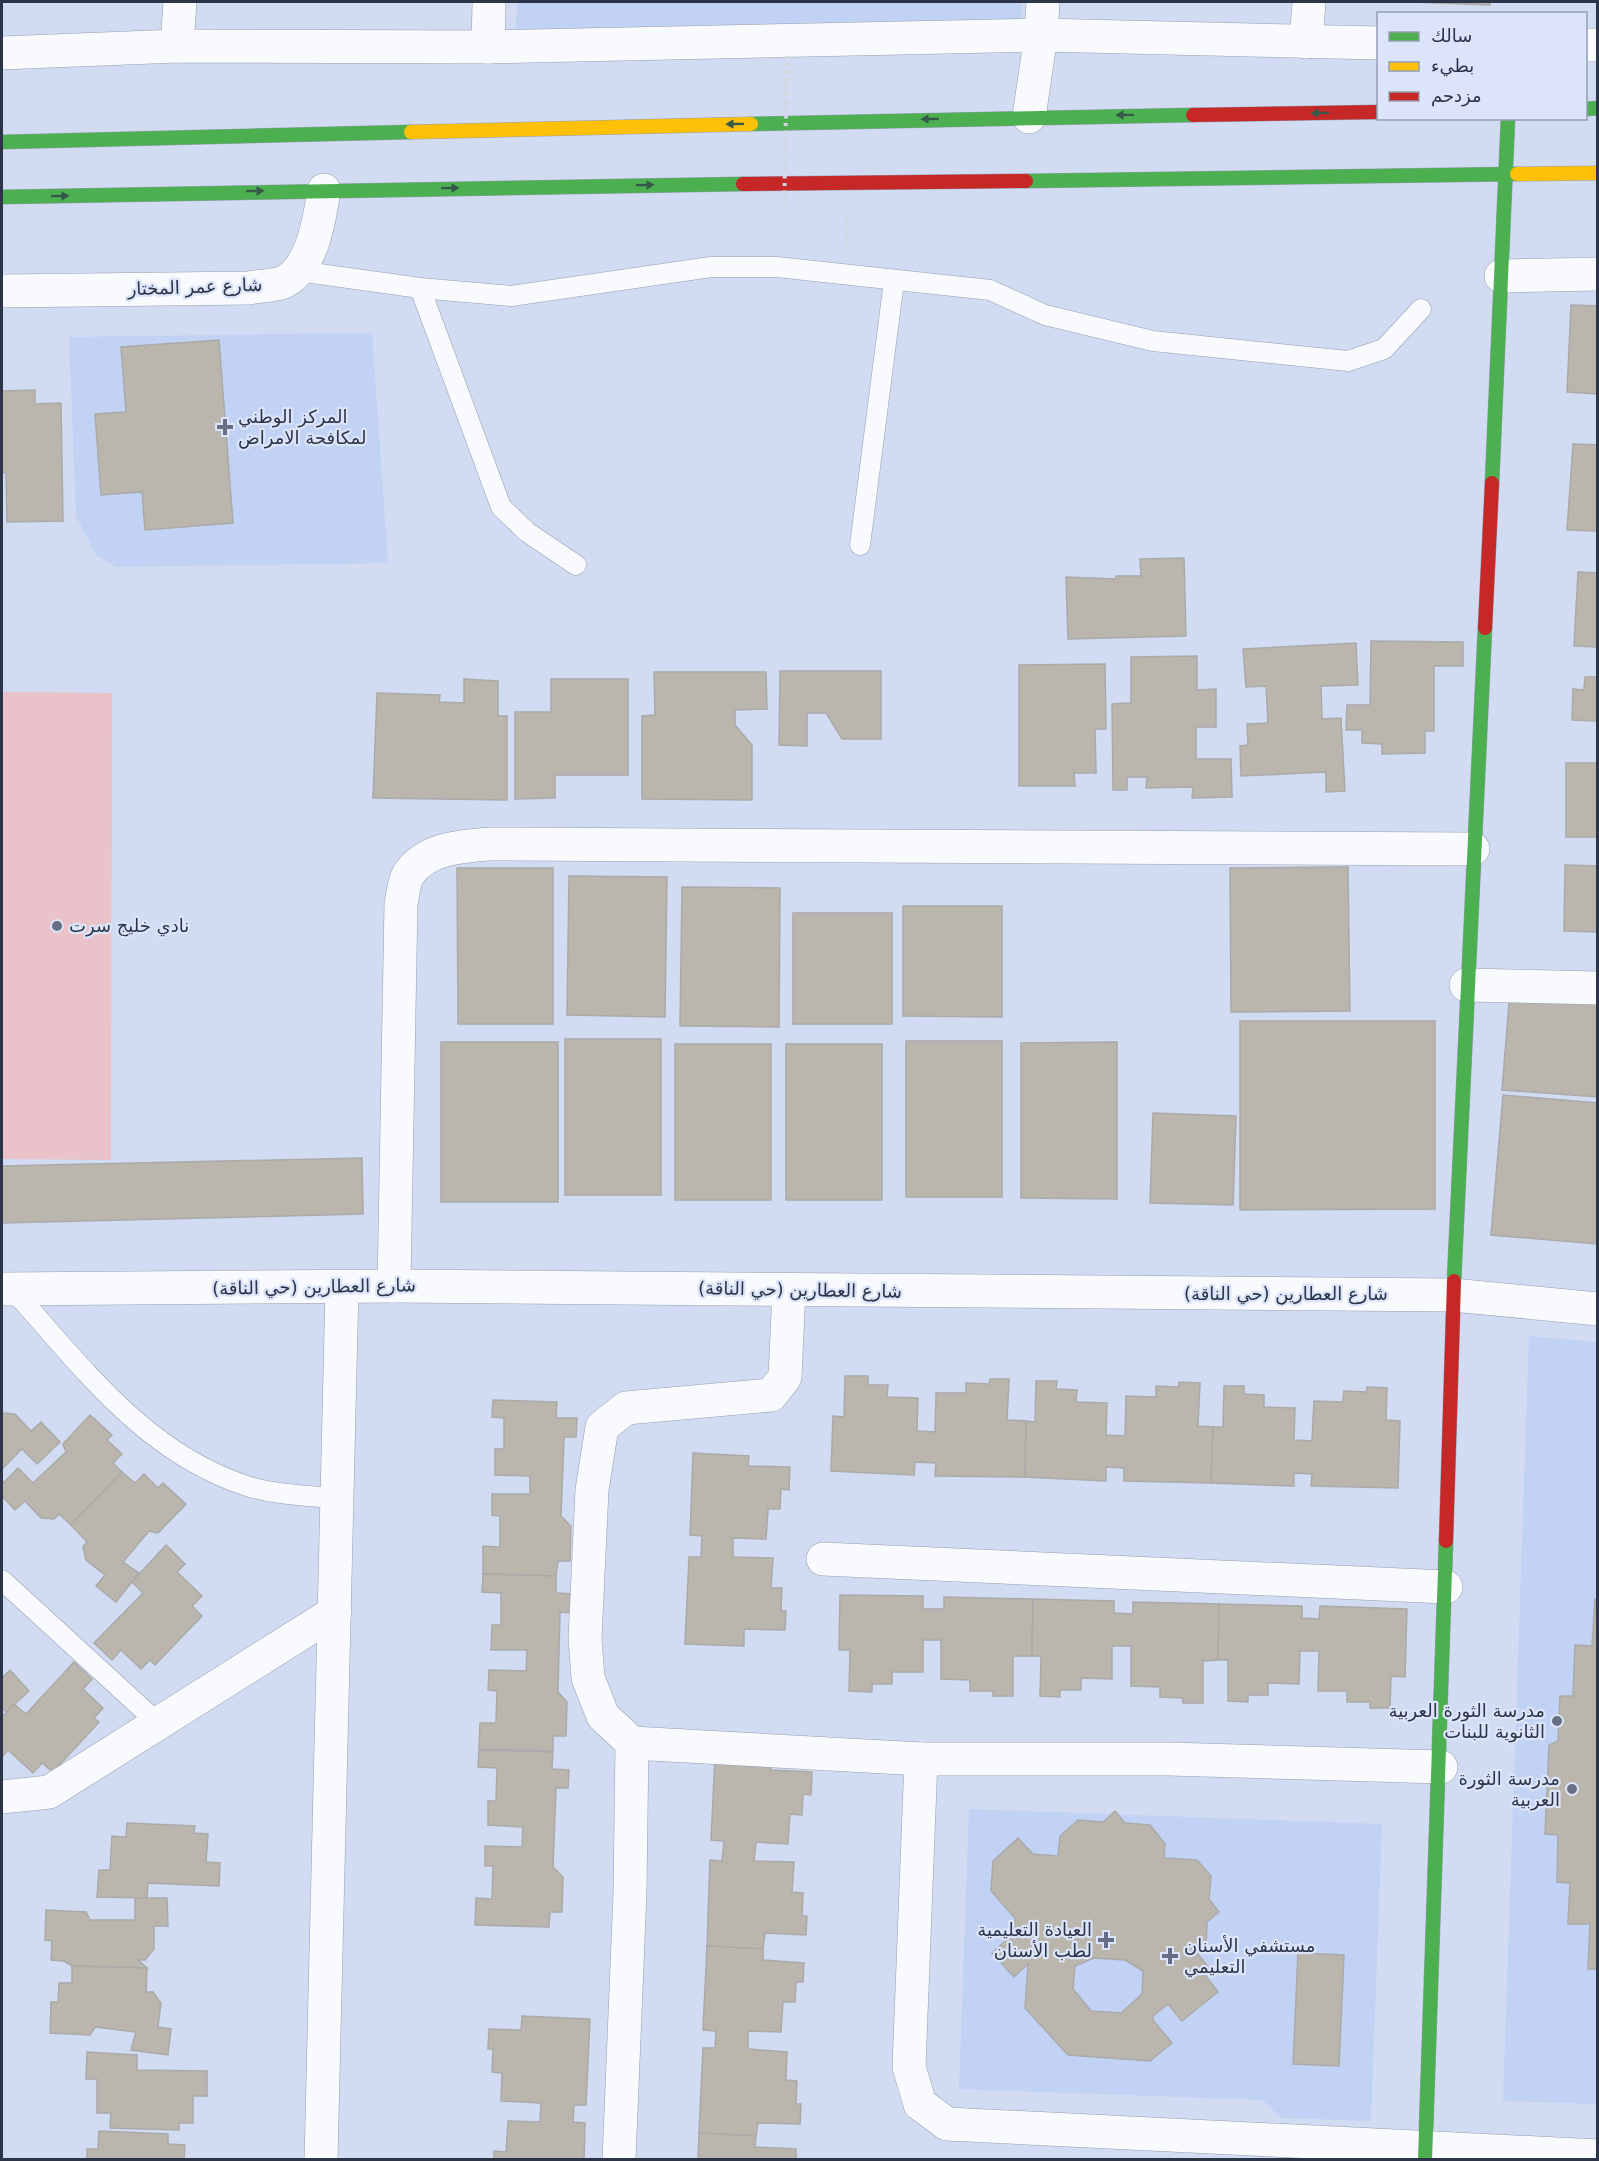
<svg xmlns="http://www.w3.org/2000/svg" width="1599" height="2161" font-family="'DejaVu Sans',Vazirmatn,sans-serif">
	<rect width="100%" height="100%" fill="#d1dbf1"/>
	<g fill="#c2d2f4">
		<path d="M 517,2 L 1022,2 L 1021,24 L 516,32 Z"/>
		<path d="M 372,333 L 388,563 L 116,567 L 96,555 L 76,516 L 69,337 Z"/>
		<path d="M 1529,1336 L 1597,1342 L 1598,2104 L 1503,2101 Z"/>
		<path d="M 969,1809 L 1382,1824 L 1371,2121 L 1281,2118 L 1263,2100 L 959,2089 Z"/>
	</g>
	<path fill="#e9c3c9" d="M 2,692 L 112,693 L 111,1160 L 2,1159 Z"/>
	<g fill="#bab6ad" stroke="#aaa" stroke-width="1.5" fill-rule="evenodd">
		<path d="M 1412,2 L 1490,2 L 1490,5 Z"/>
		<path d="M 1571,305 L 1598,306 L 1598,394 L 1567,392 Z"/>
		<path d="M 219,340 L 233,523 L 145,530 L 142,492 L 101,495 L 95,414 L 126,412 L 121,347 Z"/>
		<path d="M 35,390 L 35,404 L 61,403 L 63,521 L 7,522 L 6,473 L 2,473 L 2,391 Z"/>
		<path d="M 1573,444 L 1598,445 L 1598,531 L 1567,530 Z"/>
		<path d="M 1184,558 L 1186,636 L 1068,639 L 1066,577 L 1116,579 L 1116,576 L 1141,576 L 1140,559 Z"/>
		<path d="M 1578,572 L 1598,573 L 1598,647 L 1574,646 Z"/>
		<path d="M 1371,641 L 1463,642 L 1463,666 L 1434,666 L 1434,731 L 1425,731 L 1425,753 L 1382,754 L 1382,744 L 1362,743 L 1362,730 L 1346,730 L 1347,705 L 1370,705 Z"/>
		<path d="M 1356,643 L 1358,685 L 1321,686 L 1322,719 L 1341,718 L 1345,791 L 1326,792 L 1326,772 L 1241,776 L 1240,746 L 1248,745 L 1247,724 L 1268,723 L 1266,686 L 1246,687 L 1243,649 Z"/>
		<path d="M 1197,656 L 1197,690 L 1216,689 L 1216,727 L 1196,727 L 1196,759 L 1231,759 L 1232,797 L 1192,798 L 1193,787 L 1146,788 L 1147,777 L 1127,777 L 1127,790 L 1113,790 L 1112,704 L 1131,703 L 1131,657 Z"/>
		<path d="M 1105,664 L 1106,729 L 1095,729 L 1096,773 L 1074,773 L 1075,786 L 1019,786 L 1019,665 Z"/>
		<path d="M 780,671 L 881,671 L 881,739 L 842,739 L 826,713 L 807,713 L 807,746 L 779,745 Z"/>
		<path d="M 654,672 L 766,672 L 767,709 L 735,710 L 735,725 L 752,745 L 752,800 L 642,799 L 642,716 L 655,715 Z"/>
		<path d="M 1585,677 L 1598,677 L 1598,721 L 1572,720 L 1573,689 L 1584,690 Z"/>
		<path d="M 464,679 L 498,681 L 498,716 L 507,716 L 507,800 L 373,798 L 377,693 L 440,695 L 439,702 L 464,703 Z"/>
		<path d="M 551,679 L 628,679 L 628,775 L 555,775 L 555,798 L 515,799 L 515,712 L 551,712 Z"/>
		<rect x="1566" y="763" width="32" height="74"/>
		<path d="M 1565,865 L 1598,866 L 1598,932 L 1564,931 Z"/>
		<path d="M 1348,867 L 1350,1011 L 1231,1012 L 1230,868 Z"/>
		<path d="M 457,868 L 553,868 L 553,1024 L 458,1024 Z"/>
		<path d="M 569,876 L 667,877 L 665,1017 L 567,1015 Z"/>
		<path d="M 682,887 L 780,888 L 779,1027 L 680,1026 Z"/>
		<path d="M 903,906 L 1002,906 L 1002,1017 L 903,1016 Z"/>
		<rect x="793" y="913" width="99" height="111"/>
		<path d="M 1510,991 L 1598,998 L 1598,1097 L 1502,1090 Z"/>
		<path d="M 1240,1021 L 1435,1021 L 1435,1209 L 1240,1210 Z"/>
		<rect x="565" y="1039" width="96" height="156"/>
		<rect x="906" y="1041" width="96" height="156"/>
		<rect x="441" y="1042" width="117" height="160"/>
		<path d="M 1117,1042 L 1117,1199 L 1021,1198 L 1021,1043 Z"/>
		<rect x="675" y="1044" width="96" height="156"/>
		<rect x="786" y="1044" width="96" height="156"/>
		<path d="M 1503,1095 L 1598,1103 L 1598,1244 L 1491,1235 Z"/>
		<path d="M 1153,1113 L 1236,1116 L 1233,1205 L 1150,1203 Z"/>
		<path d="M 362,1158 L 363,1214 L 2,1223 L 2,1166 Z"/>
		<path d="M 845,1376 L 868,1376 L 868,1385 L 888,1385 L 887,1397 L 918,1398 L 917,1431 L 935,1432 L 936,1393 L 966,1393 L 966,1383 L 989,1384 L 990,1379 L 1009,1379 L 1007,1420 L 1026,1421 L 1025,1477 L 935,1476 L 936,1463 L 915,1462 L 914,1475 L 831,1471 L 833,1416 L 844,1417 Z"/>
		<path d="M 1036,1381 L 1057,1381 L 1056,1389 L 1077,1390 L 1076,1402 L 1107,1403 L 1106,1435 L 1125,1436 L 1126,1396 L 1156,1397 L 1156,1386 L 1179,1387 L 1179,1382 L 1200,1383 L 1198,1426 L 1213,1427 L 1211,1483 L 1124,1481 L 1124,1468 L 1106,1467 L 1106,1481 L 1025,1477 L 1026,1421 L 1035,1422 Z"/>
		<path d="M 1224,1386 L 1244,1386 L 1244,1394 L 1264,1395 L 1264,1407 L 1295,1408 L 1294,1440 L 1312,1441 L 1314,1401 L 1343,1402 L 1344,1391 L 1366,1392 L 1367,1387 L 1387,1388 L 1386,1420 L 1400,1421 L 1398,1488 L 1311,1486 L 1312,1474 L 1294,1473 L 1294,1486 L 1211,1483 L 1213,1427 L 1223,1427 Z"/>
		<path d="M 493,1400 L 557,1402 L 556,1418 L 577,1418 L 576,1437 L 564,1437 L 561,1516 L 571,1526 L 570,1561 L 558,1561 L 556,1576 L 483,1574 L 483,1546 L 500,1547 L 500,1516 L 492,1515 L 492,1494 L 530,1494 L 530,1476 L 495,1475 L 495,1449 L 504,1449 L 504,1418 L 492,1417 Z"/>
		<path d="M 2,1413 L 15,1414 L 31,1431 L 41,1422 L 60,1442 L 37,1464 L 22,1449 L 2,1469 Z"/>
		<path d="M 90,1415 L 112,1435 L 107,1440 L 122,1454 L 113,1463 L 122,1472 L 71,1525 L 59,1514 L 54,1519 L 41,1518 L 25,1501 L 15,1510 L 2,1496 L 2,1484 L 18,1468 L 33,1483 L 66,1452 L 63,1444 Z"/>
		<path d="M 693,1453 L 749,1456 L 748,1466 L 790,1467 L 789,1490 L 781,1489 L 780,1509 L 768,1509 L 766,1539 L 733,1538 L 733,1557 L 773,1558 L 771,1588 L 782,1588 L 781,1611 L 786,1611 L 785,1630 L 744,1629 L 744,1646 L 685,1644 L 689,1557 L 701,1557 L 702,1536 L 690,1535 Z"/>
		<path d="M 122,1472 L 135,1483 L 144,1474 L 158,1488 L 163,1483 L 186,1504 L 158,1533 L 149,1531 L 123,1562 L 139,1573 L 116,1602 L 96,1586 L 105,1575 L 86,1560 L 83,1547 L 87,1542 L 71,1525 Z"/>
		<path d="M 166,1545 L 185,1564 L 177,1572 L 202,1596 L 192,1606 L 202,1616 L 155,1665 L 150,1660 L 141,1669 L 121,1650 L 112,1660 L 94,1643 L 143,1593 L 132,1582 Z"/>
		<path d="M 483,1574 L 556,1576 L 556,1593 L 573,1594 L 572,1613 L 560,1612 L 558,1692 L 567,1702 L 566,1736 L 553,1736 L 553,1751 L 479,1749 L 480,1723 L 496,1723 L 497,1691 L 488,1690 L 489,1670 L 526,1671 L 527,1650 L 491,1650 L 492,1625 L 501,1625 L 501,1593 L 482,1592 Z"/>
		<path d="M 840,1595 L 923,1596 L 923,1609 L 944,1609 L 944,1597 L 1033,1599 L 1032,1656 L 1013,1656 L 1013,1696 L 993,1696 L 993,1691 L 970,1691 L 970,1680 L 941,1679 L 941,1640 L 923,1640 L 923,1672 L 892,1672 L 892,1684 L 872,1684 L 872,1692 L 849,1691 L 850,1650 L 839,1650 Z"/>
		<path d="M 1033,1599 L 1114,1601 L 1114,1613 L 1133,1614 L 1133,1602 L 1219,1604 L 1218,1660 L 1203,1661 L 1203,1703 L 1183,1703 L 1182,1698 L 1160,1697 L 1160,1687 L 1131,1686 L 1131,1646 L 1112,1646 L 1112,1679 L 1081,1678 L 1081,1690 L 1060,1690 L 1060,1697 L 1040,1696 L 1041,1656 L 1032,1656 Z"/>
		<path d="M 1595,1599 L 1598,1599 L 1598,1969 L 1588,1969 L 1590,1924 L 1568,1924 L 1570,1883 L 1557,1882 L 1558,1835 L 1545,1834 L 1549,1745 L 1558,1741 L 1560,1696 L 1573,1696 L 1575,1645 L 1592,1646 Z"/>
		<path d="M 1219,1604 L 1302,1606 L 1302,1618 L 1319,1619 L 1320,1606 L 1407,1609 L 1405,1677 L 1391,1676 L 1390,1708 L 1370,1708 L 1370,1702 L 1347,1702 L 1347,1691 L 1318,1691 L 1319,1651 L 1300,1651 L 1299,1684 L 1268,1683 L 1268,1695 L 1248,1695 L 1248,1702 L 1228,1701 L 1228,1660 L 1218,1660 Z"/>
		<path d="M 74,1662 L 92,1679 L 83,1689 L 103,1708 L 94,1718 L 99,1722 L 53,1772 L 42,1763 L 33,1773 L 8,1750 L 2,1757 L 2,1717 L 14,1704 L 26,1714 Z"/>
		<path d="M 10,1670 L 29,1691 L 6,1712 L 2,1708 L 2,1678 Z"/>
		<path d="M 479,1750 L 553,1752 L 552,1769 L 569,1770 L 568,1788 L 556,1788 L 553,1867 L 563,1877 L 562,1912 L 550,1912 L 549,1927 L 475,1925 L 476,1898 L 492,1899 L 493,1866 L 485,1866 L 485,1846 L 522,1847 L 523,1827 L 488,1825 L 488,1801 L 496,1801 L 497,1768 L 478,1767 Z"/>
		<path d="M 715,1757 L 772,1760 L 771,1770 L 812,1772 L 811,1795 L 803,1794 L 802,1815 L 790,1814 L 788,1844 L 756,1842 L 754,1861 L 794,1862 L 792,1892 L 803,1893 L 802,1916 L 807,1916 L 806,1935 L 765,1933 L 763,1949 L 707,1946 L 710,1860 L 722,1861 L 724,1841 L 711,1840 Z"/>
		<path d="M 1115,1811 L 1125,1823 L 1150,1825 L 1165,1844 L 1164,1858 L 1197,1860 L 1211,1876 L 1209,1899 L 1219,1912 L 1207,1922 L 1206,1948 L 1192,1947 L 1210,1969 L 1204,1974 L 1218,1992 L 1182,2021 L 1168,2004 L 1153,2016 L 1153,2020 L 1172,2043 L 1150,2061 L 1068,2055 L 1025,2008 L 1028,1964 L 1014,1977 L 992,1953 L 1014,1933 L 1015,1918 L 991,1891 L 993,1861 L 1018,1838 L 1033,1854 L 1058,1856 L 1060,1836 L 1078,1820 L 1103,1822 ZM 1094,1958 L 1125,1960 L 1143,1971 L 1142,1994 L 1121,2013 L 1091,2011 L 1073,1989 L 1075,1966 Z"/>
		<path d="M 127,1823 L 195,1826 L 194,1833 L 208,1834 L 206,1862 L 220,1863 L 219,1886 L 148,1883 L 147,1898 L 97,1897 L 99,1870 L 110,1870 L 112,1836 L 126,1837 Z"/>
		<path d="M 135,1898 L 167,1898 L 168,1926 L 154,1926 L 154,1949 L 145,1960 L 138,1960 L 147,1968 L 72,1966 L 64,1961 L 51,1960 L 52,1941 L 45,1940 L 46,1910 L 86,1912 L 90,1920 L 135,1920 Z"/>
		<path d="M 707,1946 L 763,1949 L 763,1960 L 804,1963 L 803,1982 L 796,1982 L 795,2002 L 783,2002 L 781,2032 L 748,2031 L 748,2049 L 787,2052 L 786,2080 L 797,2081 L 796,2104 L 801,2104 L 800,2124 L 758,2123 L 756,2136 L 699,2133 L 703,2048 L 715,2048 L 716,2031 L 703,2030 Z"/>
		<path d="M 1298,1953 L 1344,1955 L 1339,2066 L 1293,2064 Z"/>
		<path d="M 72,1966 L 147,1968 L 146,1992 L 153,1992 L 161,2003 L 158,2027 L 171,2029 L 168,2055 L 131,2050 L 136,2032 L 95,2027 L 90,2035 L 50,2033 L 51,2002 L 58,2002 L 59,1983 L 72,1983 Z"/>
		<path d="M 522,2016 L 590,2019 L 586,2105 L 574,2105 L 573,2122 L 585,2123 L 584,2160 L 494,2160 L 494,2151 L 506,2152 L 508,2121 L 540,2122 L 541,2103 L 501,2101 L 502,2073 L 492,2072 L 493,2049 L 488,2049 L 489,2029 L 521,2030 Z"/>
		<path d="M 87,2052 L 137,2055 L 137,2070 L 207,2071 L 207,2096 L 193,2096 L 193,2123 L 179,2123 L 179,2130 L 110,2128 L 111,2113 L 97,2113 L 97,2079 L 86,2079 Z"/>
		<path d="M 99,2131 L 168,2134 L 168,2144 L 185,2145 L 184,2160 L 87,2160 L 87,2149 L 98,2149 Z"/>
		<path d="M 699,2133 L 756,2136 L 755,2147 L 796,2149 L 796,2160 L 698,2160 Z"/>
	</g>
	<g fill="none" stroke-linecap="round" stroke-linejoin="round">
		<g stroke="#969eb0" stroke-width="21">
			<g id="lane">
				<path d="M 298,271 L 420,288 L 511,296 L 711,267 L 777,267 L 990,290 L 1045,315 L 1153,341 L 1348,361 L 1384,349 L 1421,309"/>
				<path d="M 420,288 L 501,507 L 527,532 L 576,565"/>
				<path d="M 860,545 L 894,281"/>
				<path d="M 12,1289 C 81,1365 144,1453 247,1486 C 275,1495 308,1495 337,1499"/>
				<path d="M 2,1580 L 159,1724"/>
			</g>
		</g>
		<g stroke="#969eb0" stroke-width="34">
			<g id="street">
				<path d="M 1306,42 L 1309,2"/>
				<path d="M 1586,45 L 1598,45"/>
				<path d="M 177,46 L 180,2"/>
				<path d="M 488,47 L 489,2"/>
				<path d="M 2,53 L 177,46 L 488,47 L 1041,35 L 1378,43"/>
				<path d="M 1029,117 L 1041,35 L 1043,2"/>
				<path d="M 1501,276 L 1598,274"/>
				<path d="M 2,291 L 249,288 C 259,286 271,286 281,283 C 312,272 320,217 324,190"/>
				<path d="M 1466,985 L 1598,988"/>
				<path d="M 394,1286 L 401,903 C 403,895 404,882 408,875 C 425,848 463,846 491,844 L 1473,849"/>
				<path d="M 2,1289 L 394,1286 L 1453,1295 L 1598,1309"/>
				<path d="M 823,1559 L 1446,1587"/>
				<path d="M 632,1743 L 921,1759 L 1169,1759 L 1441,1767"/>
				<path d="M 921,1759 L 909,2067 L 920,2104 L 947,2124 L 1598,2156"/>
				<path d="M 2,1797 L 49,1792 L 335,1612"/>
				<path d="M 321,2160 L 342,1288"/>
				<path d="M 619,2160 L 630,1892 L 632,1743 L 603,1716 L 588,1678 L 585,1639 L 592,1490 L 602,1427 L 626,1408 L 771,1395 L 785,1377 L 789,1290"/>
			</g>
		</g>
		<g stroke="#969eb0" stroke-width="15">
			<g id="fast">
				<path d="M 1586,109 L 1598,108"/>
				<path d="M 751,124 L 1193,115"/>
				<path d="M 2,142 L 411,132"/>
				<path d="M 1026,181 L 1517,174"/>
				<path d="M 2,197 L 743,184"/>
				<path d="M 1492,483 L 1508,118"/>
				<path d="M 1454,1281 L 1485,628"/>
				<path d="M 1425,2160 L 1446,1541"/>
			</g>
		</g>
		<g stroke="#969eb0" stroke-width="15">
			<g id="slow">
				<path d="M 411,132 L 751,124"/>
				<path d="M 1517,174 L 1598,173"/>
			</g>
		</g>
		<g stroke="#969eb0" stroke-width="15">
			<g id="jam">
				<path d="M 1193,115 L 1378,112"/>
				<path d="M 743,184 L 1026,181"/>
				<path d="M 1485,628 L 1492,483"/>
				<path d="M 1446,1541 L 1454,1281"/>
			</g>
		</g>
		<path stroke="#d3d6dd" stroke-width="4" stroke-dasharray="3 4.5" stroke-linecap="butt" d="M 847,245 L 847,219"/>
		<use href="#lane" stroke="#f8fafd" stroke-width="20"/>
		<use href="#street" stroke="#f8fafd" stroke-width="33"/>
		<use href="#fast" stroke="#4caf50" stroke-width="14"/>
		<use href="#slow" stroke="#ffc107" stroke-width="14"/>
		<use href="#jam" stroke="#c62828" stroke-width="14"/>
		<path stroke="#d3d6dd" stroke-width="4" stroke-dasharray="3 4.5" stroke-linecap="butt" d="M 784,216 L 787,56"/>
	</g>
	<defs><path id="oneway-solid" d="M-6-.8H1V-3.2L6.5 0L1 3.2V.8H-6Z" transform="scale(1.5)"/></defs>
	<g fill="#365a4a">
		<use href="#oneway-solid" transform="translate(1320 113) rotate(179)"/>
		<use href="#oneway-solid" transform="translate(1125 115) rotate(179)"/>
		<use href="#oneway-solid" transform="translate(930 119) rotate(179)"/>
		<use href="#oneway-solid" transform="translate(735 124) rotate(179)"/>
		<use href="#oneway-solid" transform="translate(645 185) rotate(-1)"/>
		<use href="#oneway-solid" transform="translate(450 188) rotate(-1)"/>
		<use href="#oneway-solid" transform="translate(255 191) rotate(-1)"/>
		<use href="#oneway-solid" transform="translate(60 196) rotate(-1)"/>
	</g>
	<g fill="#666f83" stroke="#dbe4f8" stroke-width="2">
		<path d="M222 418h6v6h6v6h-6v6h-6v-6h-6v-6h6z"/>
		<circle cx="57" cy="926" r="6"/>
		<circle cx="1557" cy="1721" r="6"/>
		<circle cx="1572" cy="1789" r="6"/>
		<path d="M1103 1931h6v6h6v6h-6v6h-6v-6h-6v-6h6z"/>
		<path d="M1167 1947h6v6h6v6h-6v6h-6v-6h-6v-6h6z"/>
	</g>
	<g text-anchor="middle" stroke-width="4.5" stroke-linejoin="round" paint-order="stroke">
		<g font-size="18" fill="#2c3548" stroke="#dbe4f8">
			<text transform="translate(195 287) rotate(-2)" y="6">شارع عمر المختار</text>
			<text transform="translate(314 1287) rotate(-1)" y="6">شارع العطارين (حي الناقة)</text>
			<text transform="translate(800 1290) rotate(1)" y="6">شارع العطارين (حي الناقة)</text>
			<text x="1286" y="1300">شارع العطارين (حي الناقة)</text>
		</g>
		<g font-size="18" fill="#2c3548" stroke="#dbe4f8" text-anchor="start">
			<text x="238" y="423">المركز الوطني<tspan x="238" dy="21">لمكافحة الامراض</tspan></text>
			<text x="69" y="932">نادي خليج سرت</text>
			<text x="1545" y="1717" text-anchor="end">مدرسة الثورة العربية<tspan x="1545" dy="21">الثانوية للبنات</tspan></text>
			<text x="1560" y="1785" text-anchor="end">مدرسة الثورة<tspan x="1560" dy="21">العربية</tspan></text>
			<text x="1092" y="1936" text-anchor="end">العيادة التعليمية<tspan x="1092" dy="21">لطب الأسنان</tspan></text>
			<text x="1184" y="1952">مستشفي الأسنان<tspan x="1184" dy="21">التعليمي</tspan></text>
		</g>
	</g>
	<rect width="1599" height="2161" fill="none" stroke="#2c3548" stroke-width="6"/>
	<rect x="1377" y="12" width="210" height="108" fill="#dbe4f8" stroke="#959eb2" stroke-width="1.5"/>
	<rect x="1389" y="32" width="30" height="9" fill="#4caf50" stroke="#959eb2" stroke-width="1.5"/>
	<text x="1431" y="42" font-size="18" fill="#2c3548">سالك</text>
	<rect x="1389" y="62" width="30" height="9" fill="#ffc107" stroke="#959eb2" stroke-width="1.5"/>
	<text x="1431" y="72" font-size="18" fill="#2c3548">بطيء</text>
	<rect x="1389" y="92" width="30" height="9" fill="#c62828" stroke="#959eb2" stroke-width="1.5"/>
	<text x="1431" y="102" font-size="18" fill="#2c3548">مزدحم</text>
</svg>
